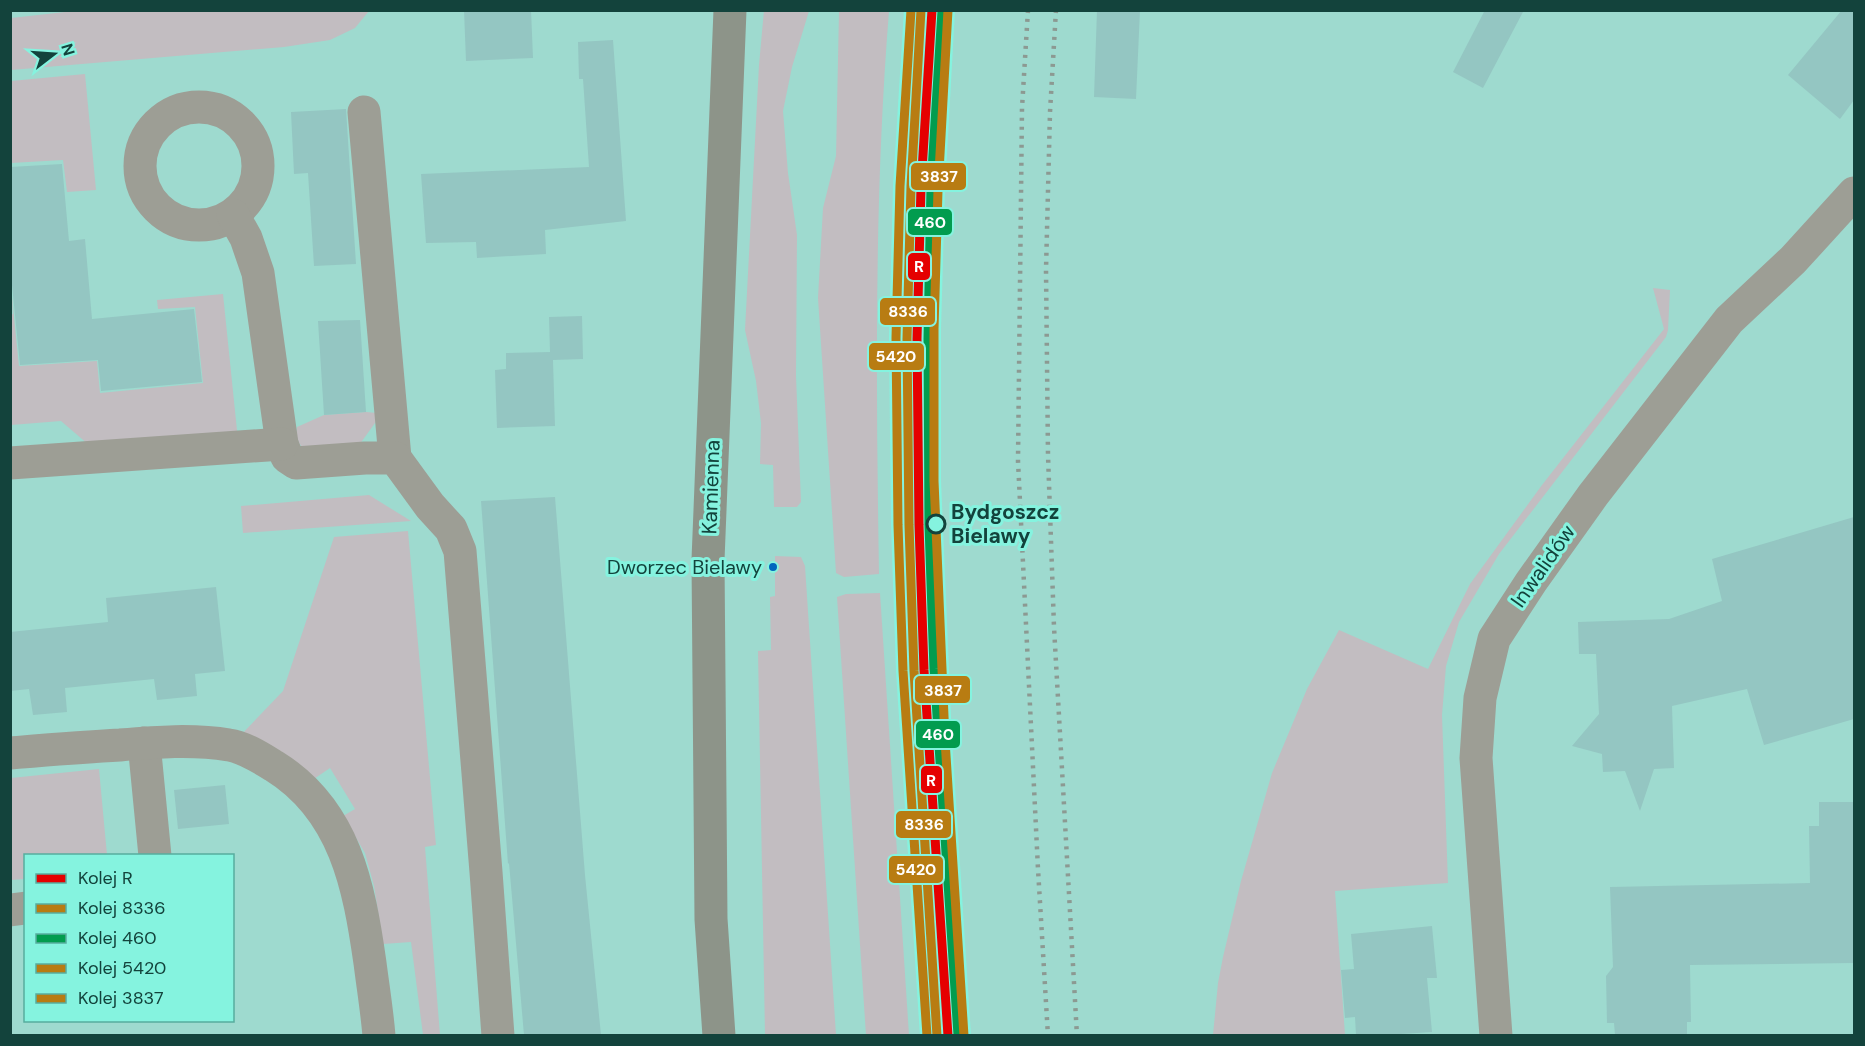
<svg xmlns="http://www.w3.org/2000/svg" width="1865" height="1046" font-family="'DM Sans',sans-serif">
	<rect width="100%" height="100%" fill="#9edacf"/>
	<g fill="#c2bdc1">
		<path d="M 83,10 L 369,10 L 369,11 L 355,28 L 330,40 L 284,47 L 11,70 L 11,18 Z"/>
		<path d="M 764,10 L 809,11 L 792,67 L 783,111 L 788,173 L 797,235 L 796,376 L 801,502 L 797,507 L 774,507 L 773,465 L 760,464 L 761,423 L 756,381 L 745,330 L 759,65 Z"/>
		<path d="M 839,11 L 889,11 C 874,198 876,386 879,574 L 844,577 L 836,573 L 818,298 L 823,208 L 836,156 Z"/>
		<path d="M 85,74 L 96,190 L 67,192 L 63,160 L 11,163 L 11,81 Z"/>
		<path d="M 10,278 L 19,366 L 97,361 L 100,393 L 203,383 L 195,307 L 158,309 L 157,300 L 223,294 L 238,440 L 96,451 L 61,421 L 11,425 L 10,315 L 13,314 Z"/>
		<path d="M 1653,288 L 1670,290 L 1668,330 L 1666,337 L 1499,554 L 1459,622 L 1446,666 L 1442,715 L 1448,883 L 1335,891 L 1345,1035 L 1213,1035 L 1218,983 L 1223,957 L 1241,881 L 1272,773 L 1307,689 L 1339,630 L 1428,669 L 1470,584 L 1542,485 L 1664,329 Z"/>
		<path d="M 366,412 L 377,413 L 375,423 L 357,448 L 309,456 L 299,443 L 296,435 L 297,427 L 324,415 Z"/>
		<path d="M 369,495 L 411,521 L 243,533 L 241,506 Z"/>
		<path d="M 408,531 L 436,845 L 425,847 L 440,1035 L 423,1035 L 411,942 L 383,944 L 374,886 L 365,853 L 343,816 L 355,809 L 330,768 L 311,781 L 240,736 L 283,691 L 334,537 Z"/>
		<path d="M 775,556 L 801,557 L 805,566 L 836,1035 L 765,1035 L 758,651 L 771,650 L 770,597 L 775,596 Z"/>
		<path d="M 880,593 L 909,1035 L 866,1035 L 837,597 L 846,594 Z"/>
		<path d="M 99,769 L 107,855 L 26,856 L 25,879 L 11,880 L 11,778 Z"/>
	</g>
	<g fill="#94c6c2">
		<path d="M 464,10 L 531,10 L 533,58 L 466,61 Z"/>
		<path d="M 1097,10 L 1140,10 L 1136,99 L 1094,97 Z"/>
		<path d="M 1485,10 L 1524,10 L 1483,88 L 1453,72 Z"/>
		<path d="M 1842,10 L 1854,10 L 1854,100 L 1840,119 L 1788,75 Z"/>
		<path d="M 613,40 L 626,221 L 545,230 L 546,254 L 477,258 L 476,242 L 426,243 L 421,174 L 589,167 L 583,79 L 579,79 L 578,42 Z"/>
		<path d="M 346,109 L 356,264 L 314,266 L 308,173 L 294,174 L 291,112 Z"/>
		<path d="M 62,164 L 69,241 L 85,239 L 92,319 L 194,309 L 202,382 L 101,391 L 98,360 L 20,365 L 10,265 L 10,167 Z"/>
		<path d="M 582,316 L 583,359 L 553,360 L 555,426 L 497,428 L 495,370 L 506,369 L 506,353 L 550,352 L 549,317 Z"/>
		<path d="M 360,320 L 366,412 L 324,415 L 318,321 Z"/>
		<path d="M 555,497 L 585,875 L 601,1035 L 524,1035 L 509,863 L 508,864 L 481,501 Z"/>
		<path d="M 1854,517 L 1854,719 L 1764,745 L 1747,689 L 1672,706 L 1674,768 L 1654,769 L 1640,811 L 1625,771 L 1603,772 L 1602,754 L 1572,746 L 1599,714 L 1596,654 L 1579,654 L 1578,622 L 1669,619 L 1722,601 L 1712,559 Z"/>
		<path d="M 216,587 L 225,671 L 195,674 L 197,696 L 157,700 L 154,679 L 65,688 L 67,712 L 33,715 L 29,689 L 10,691 L 10,632 L 108,622 L 106,598 Z"/>
		<path d="M 225,785 L 229,824 L 178,829 L 174,790 Z"/>
		<path d="M 1819,802 L 1854,802 L 1854,963 L 1690,965 L 1691,1022 L 1687,1022 L 1687,1035 L 1615,1035 L 1614,1023 L 1607,1023 L 1606,976 L 1613,967 L 1610,887 L 1810,883 L 1809,826 L 1819,826 Z"/>
		<path d="M 1432,926 L 1437,978 L 1427,978 L 1432,1032 L 1386,1035 L 1356,1035 L 1355,1017 L 1345,1018 L 1341,970 L 1354,969 L 1351,934 Z"/>
	</g>
	<g fill="none" stroke-linecap="round" stroke-linejoin="round">
		<g stroke="#9d9e95" stroke-width="33">
			<circle cx="199" cy="166" r="59"/>
			<path d="M 364,112 L 395,458"/>
			<path d="M 233,215 L 246,238 L 258,273 L 282,444 L 287,457 L 296,463 L 365,458 L 395,458 L 430,506 L 451,529 L 460,551 L 486,872 L 498,1036"/>
			<path d="M 10,463 L 282,444"/>
			<path d="M 144,743 L 155,856"/>
			<path d="M 10,753 C 47,750 83,747 120,745 C 156,742 193,739 229,745 C 244,747 261,758 274,766 C 345,810 359,886 370,963 C 373,987 377,1011 379,1036"/>
			<path d="M 10,910 L 26,908"/>
			<path d="M 1496,1036 L 1476,758 L 1480,698 L 1494,639 L 1531,582 L 1593,495 L 1729,320 L 1793,260 L 1854,193"/>
		</g>
		<path stroke="#8d9489" stroke-width="33" d="M 719,1036 L 711,919 L 708,560 L 730,10"/>
		<g stroke="#8c9992" stroke-width="4.5" stroke-dasharray="3 6" stroke-linecap="butt">
			<path d="M 1028,10 L 1022,108 L 1018,461 L 1038,869 L 1048,1036"/>
			<path d="M 1056,10 L 1050,112 L 1046,270 L 1048,455 L 1054,627 L 1077,1036"/>
		</g>
		<g stroke="#85f3df" stroke-width="14">
			<path id="rail-1" d="M 932,10 L 921,187 L 917,339 L 919,525 L 924,670 L 948,1036"/>
		</g>
		<g stroke="#85f3df" stroke-width="14">
			<path id="rail-2" d="M 921,10 L 911,186 L 907,339 L 909,525 L 914,671 L 937,1036"/>
		</g>
		<g stroke="#85f3df" stroke-width="14">
			<path id="rail-3" d="M 942,11 L 931,187 L 928,339 L 929,525 L 934,669 L 958,1035"/>
		</g>
		<g stroke="#85f3df" stroke-width="14">
			<path id="rail-4" d="M 911,10 L 900,186 L 896,338 L 898,525 L 903,671 L 927,1036"/>
		</g>
		<g stroke="#85f3df" stroke-width="14">
			<path id="rail-5" d="M 948,10 L 938,190 L 934,329 L 934,481 L 945,740 L 964,1036"/>
		</g>
		<use href="#rail-1" stroke="#e50000" stroke-width="9"/>
		<use href="#rail-2" stroke="#b87c12" stroke-width="9"/>
		<use href="#rail-3" stroke="#029c4f" stroke-width="9"/>
		<use href="#rail-4" stroke="#b87c12" stroke-width="9"/>
		<use href="#rail-5" stroke="#b87c12" stroke-width="9"/>
	</g>
	<circle fill="#85f3df" stroke="#13433c" stroke-width="3" cx="936" cy="524" r="9"/>
	<circle fill="#0065bd" stroke="#85f3df" stroke-width="2" cx="773" cy="567" r="5"/>
	<g text-anchor="middle" stroke-width="6" stroke-linejoin="round" paint-order="stroke">
		<g font-size="20" fill="#13433c" stroke="#85f3df" text-anchor="end">
			<text x="762" y="574">Dworzec Bielawy</text>
		</g>
		<g font-size="21" fill="#13433c" stroke="#85f3df">
			<text transform="translate(711 487) rotate(-88)" y="7">Kamienna</text>
			<text transform="translate(1543 566) rotate(-55)" y="7">Inwalidów</text>
		</g>
		<g font-size="21" font-weight="bold" fill="#13433c" stroke="#85f3df" text-anchor="start">
			<text x="951" y="519">Bydgoszcz<tspan x="951" dy="24">Bielawy</tspan></text>
		</g>
	</g>
	<g stroke="#85f3df" stroke-width="2">
		<rect x="910" y="162" width="57" height="29" rx="6" fill="#b87c12"/>
		<rect x="907" y="208" width="46" height="28" rx="6" fill="#029c4f"/>
		<rect x="907" y="252" width="24" height="29" rx="6" fill="#e50000"/>
		<rect x="879" y="297" width="57" height="29" rx="6" fill="#b87c12"/>
		<rect x="868" y="342" width="57" height="29" rx="6" fill="#b87c12"/>
		<rect x="914" y="675" width="57" height="29" rx="6" fill="#b87c12"/>
		<rect x="915" y="720" width="46" height="29" rx="6" fill="#029c4f"/>
		<rect x="920" y="765" width="23" height="29" rx="6" fill="#e50000"/>
		<rect x="895" y="810" width="57" height="29" rx="6" fill="#b87c12"/>
		<rect x="888" y="855" width="56" height="29" rx="6" fill="#b87c12"/>
	</g>
	<g font-size="16" text-anchor="middle" font-weight="bold" fill="#fff">
		<text x="939" y="182">3837</text>
		<text x="930" y="228">460</text>
		<text x="919" y="272">R</text>
		<text x="908" y="317">8336</text>
		<text x="896" y="362">5420</text>
		<text x="943" y="696">3837</text>
		<text x="938" y="740">460</text>
		<text x="931" y="786">R</text>
		<text x="924" y="830">8336</text>
		<text x="916" y="875">5420</text>
	</g>
	<rect width="1865" height="1046" fill="none" stroke="#13433c" stroke-width="24"/>
	<rect x="24" y="854" width="210" height="168" fill="#85f3df" stroke="#57ad9e" stroke-width="1.5"/>
	<rect x="36" y="874" width="30" height="9" fill="#e50000" stroke="#57ad9e" stroke-width="1.5"/>
	<text x="78" y="884" font-size="18" fill="#13433c">Kolej R</text>
	<rect x="36" y="904" width="30" height="9" fill="#b87c12" stroke="#57ad9e" stroke-width="1.5"/>
	<text x="78" y="914" font-size="18" fill="#13433c">Kolej 8336</text>
	<rect x="36" y="934" width="30" height="9" fill="#029c4f" stroke="#57ad9e" stroke-width="1.5"/>
	<text x="78" y="944" font-size="18" fill="#13433c">Kolej 460</text>
	<rect x="36" y="964" width="30" height="9" fill="#b87c12" stroke="#57ad9e" stroke-width="1.5"/>
	<text x="78" y="974" font-size="18" fill="#13433c">Kolej 5420</text>
	<rect x="36" y="994" width="30" height="9" fill="#b87c12" stroke="#57ad9e" stroke-width="1.5"/>
	<text x="78" y="1004" font-size="18" fill="#13433c">Kolej 3837</text>
	<g transform="translate(54 54) rotate(73)" stroke="#85f3df" stroke-width="4.5" paint-order="stroke">
	<path d="M0-4.5L10 22L0 15L-10 22Z" fill="#13433c"/>
	<text y="-9" font-size="16" font-weight="bold" text-anchor="middle" fill="#13433c">N</text>
	</g>
</svg>
